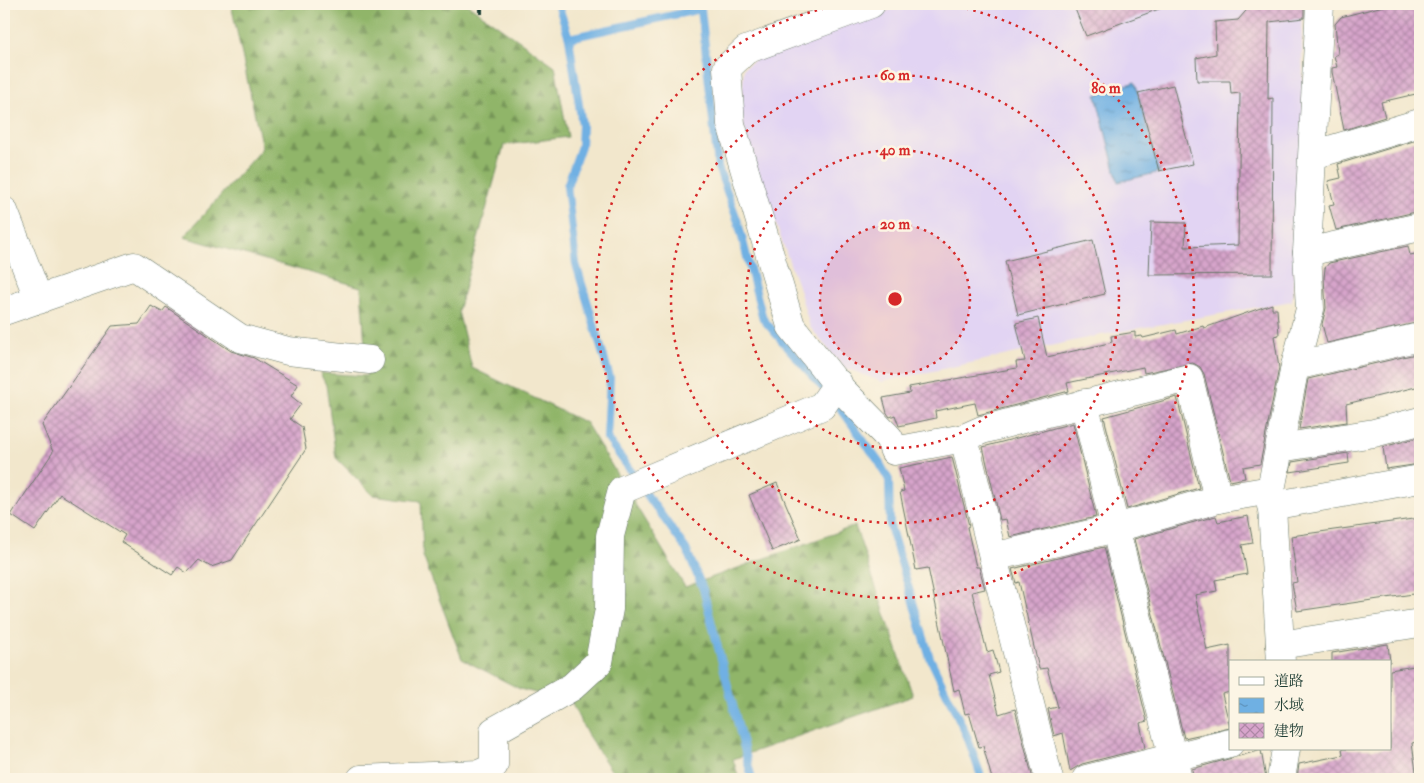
<svg xmlns="http://www.w3.org/2000/svg" width="1424" height="783" font-family="'IM FELL Double Pica','Noto Serif JP',serif">
	<defs>
		<pattern id="forest-firs" width="22" height="20" patternUnits="userSpaceOnUse" patternTransform="scale(1.25)"><rect width="22" height="20" fill="#90b569"/><path d="M5 1l3.5 6h-7zM16 11l3.5 6h-7z" fill="#759457"/></pattern>
		<pattern id="water-ripples" width="26" height="14" patternUnits="userSpaceOnUse" patternTransform="scale(1.25)"><rect width="26" height="14" fill="#6fb0e3"/><path d="M2 4q2-2 4 0t4 0M15 11q2-2 4 0t4 0" fill="none" stroke="#5b90b9"/></pattern>
		<pattern id="building-cross-hatch" width="8" height="8" patternUnits="userSpaceOnUse" patternTransform="scale(1.25)"><rect width="8" height="8" fill="#d7a4cb"/><path d="M0 0l8 8M0 8l8-8" fill="none" stroke="#ae87a6"/></pattern>
	</defs>
	<rect width="100%" height="100%" fill="#fcf5e5"/>
	<filter id="ink" filterUnits="userSpaceOnUse"><feTurbulence type="fractalNoise" baseFrequency=".02" numOctaves="2"/><feDisplacementMap in="SourceGraphic" scale="10" xChannelSelector="R" yChannelSelector="G"/><feConvolveMatrix kernelMatrix="1 2 1 2 8 2 1 2 1" color-interpolation-filters="sRGB"/></filter>
	<filter id="wash" filterUnits="userSpaceOnUse"><feTurbulence type="fractalNoise" baseFrequency=".0096" numOctaves="4" result="noise"/><feDisplacementMap in="SourceGraphic" scale="20" xChannelSelector="R" yChannelSelector="G"/><feGaussianBlur stdDeviation="1.12" result="paint"/><feColorMatrix in="noise" values="0 0 0 0 0 0 0 0 0 0 0 0 0 0 0 0 0 1.4 0 .05"/><feComposite in="paint" operator="in"/></filter>
	<g filter="url(#wash)">
		<rect width="100%" height="100%" fill="#f2e7cc"/>
		<path fill="#e2d4f3" d="M 908,4 L 1301,4 L 1304,124 L 1292,301 L 1101,335 L 882,382 L 843,367 L 810,327 L 798,286 L 748,146 L 741,114 L 744,68 L 764,53 Z"/>
		<path fill="url(#forest-firs)" stroke="#58794e" d="M 231,4 L 467,4 L 555,66 L 568,137 L 504,145 L 458,311 L 472,368 L 586,423 L 685,587 L 855,526 L 913,696 L 733,759 L 739,779 L 617,779 L 587,734 L 571,702 L 520,689 L 462,659 L 423,556 L 421,501 L 373,495 L 336,458 L 326,385 L 320,373 L 367,376 L 361,287 L 184,237 L 262,148 Z"/>
		<path fill="url(#water-ripples)" stroke="#47768c" d="M 1135,82 L 1160,172 L 1118,182 L 1096,95 Z"/>
		<g fill="none" stroke-linecap="round" stroke-linejoin="round">
			<g stroke="#6fb0e3" stroke-width="8">
				<path d="M 558,4 L 569,38"/>
				<path d="M 701,9 L 718,167 L 738,222 L 763,319 L 822,387"/>
				<path d="M 838,405 L 879,462 L 889,480 L 890,526 L 930,658 L 967,736 L 982,779"/>
				<path d="M 636,478 L 607,438 L 610,378 L 576,264 L 567,186 L 581,146 L 582,125 L 569,38 L 701,9 L 700,4"/>
				<path d="M 642,488 L 686,549 L 703,589 L 752,779"/>
			</g>
		</g>
		<g id="blocks">
			<g fill="url(#building-cross-hatch)">
				<path d="M 1073,4 L 1167,4 L 1167,6 L 1086,36 Z"/>
				<path d="M 1252,4 L 1304,4 L 1304,18 L 1269,22 L 1268,99 L 1273,98 L 1272,274 L 1149,275 L 1151,222 L 1186,223 L 1185,247 L 1238,245 L 1240,93 L 1231,94 L 1230,81 L 1197,81 L 1196,58 L 1216,54 L 1215,22 L 1238,20 Z"/>
				<path d="M 1391,4 L 1420,4 L 1420,93 L 1381,102 L 1385,117 L 1344,130 L 1332,72 L 1332,68 L 1337,67 L 1334,56 L 1338,54 L 1335,24 L 1341,17 Z"/>
				<path d="M 1173,85 L 1193,164 L 1159,171 L 1138,93 Z"/>
				<path d="M 1420,139 L 1420,211 L 1336,230 L 1329,205 L 1334,204 L 1328,181 L 1341,178 L 1338,164 Z"/>
				<path d="M 1093,240 L 1105,294 L 1018,315 L 1005,261 Z"/>
				<path d="M 1408,246 L 1410,255 L 1420,253 L 1420,322 L 1327,343 L 1322,324 L 1326,308 L 1324,278 L 1325,268 L 1329,263 Z"/>
				<path d="M 1272,304 L 1272,309 L 1277,309 L 1279,335 L 1274,336 L 1279,368 L 1260,464 L 1243,467 L 1245,478 L 1230,481 L 1204,374 L 1200,367 L 1193,363 L 1144,373 L 1143,367 L 1067,383 L 1069,391 L 978,415 L 975,403 L 935,411 L 936,418 L 899,426 L 895,415 L 890,417 L 887,413 L 883,398 L 910,393 L 909,387 L 1017,368 L 1016,362 L 1025,361 L 1016,323 L 1038,318 L 1047,357 L 1109,343 L 1112,342 L 1111,336 L 1135,332 L 1135,337 L 1142,336 L 1143,338 L 1176,330 L 1177,334 L 1203,326 L 1204,328 Z"/>
				<path d="M 151,306 L 162,312 L 166,307 L 231,351 L 254,358 L 298,385 L 291,396 L 301,404 L 290,419 L 302,427 L 306,449 L 232,560 L 211,567 L 199,560 L 187,573 L 178,567 L 172,575 L 121,542 L 125,535 L 60,494 L 35,531 L 11,515 L 53,452 L 42,425 L 112,326 L 139,324 Z"/>
				<path d="M 1420,353 L 1420,386 L 1346,404 L 1347,422 L 1299,429 L 1308,379 Z"/>
				<path d="M 1177,397 L 1199,488 L 1127,509 L 1104,417 Z"/>
				<path d="M 1073,423 L 1096,517 L 1010,537 L 1006,519 L 1000,520 L 983,447 Z"/>
				<path d="M 1420,437 L 1420,464 L 1386,469 L 1383,447 Z"/>
				<path d="M 1348,453 L 1349,463 L 1290,472 L 1292,462 Z"/>
				<path d="M 952,457 L 969,526 L 967,527 L 976,567 L 979,567 L 985,589 L 972,592 L 987,652 L 993,650 L 999,672 L 989,675 L 999,714 L 1015,709 L 1033,779 L 992,779 L 983,746 L 979,747 L 969,713 L 965,714 L 959,689 L 954,691 L 928,568 L 916,570 L 900,492 L 904,491 L 899,468 Z"/>
				<path d="M 777,483 L 801,539 L 772,551 L 749,495 Z"/>
				<path d="M 1216,516 L 1218,522 L 1248,516 L 1253,543 L 1242,545 L 1247,574 L 1215,580 L 1217,591 L 1195,595 L 1207,650 L 1230,645 L 1230,692 L 1222,694 L 1230,728 L 1184,738 L 1134,539 Z"/>
				<path d="M 1420,518 L 1420,593 L 1297,611 L 1292,583 L 1297,582 L 1291,536 Z"/>
				<path d="M 1104,547 L 1147,721 L 1140,723 L 1145,748 L 1082,764 L 1070,771 L 1063,733 L 1054,736 L 1048,709 L 1058,707 L 1047,668 L 1039,669 L 1019,582 L 1016,583 L 1012,569 Z"/>
				<path d="M 1388,644 L 1390,662 L 1332,662 L 1332,653 Z"/>
				<path d="M 1420,665 L 1420,741 L 1412,743 L 1417,779 L 1297,779 L 1299,764 L 1343,755 L 1342,749 L 1390,749 L 1390,670 Z"/>
				<path d="M 1261,750 L 1266,779 L 1193,779 L 1192,769 Z"/>
			</g>
		</g>
	</g>
	<g filter="url(#ink)">
		<use href="#blocks" fill-opacity="0" stroke="#697869" stroke-width="1"/>
		<g fill="none" stroke-linecap="round" stroke-linejoin="round">
			<g stroke="#697869" stroke-width="29">
				<g id="minor">
					<path d="M 871,4 L 746,50 L 727,68 L 731,124 L 791,326 L 840,388 L 889,438 L 894,451 L 964,438 L 982,430 L 1023,419 L 1189,378 L 1218,499"/>
					<path d="M 1313,155 L 1420,123"/>
					<path d="M 4,211 L 39,300"/>
					<path d="M 1307,252 L 1420,227"/>
					<path d="M 4,311 L 134,266 L 240,338 L 288,351 L 370,360"/>
					<path d="M 1295,366 L 1420,337"/>
					<path d="M 1084,403 L 1178,779"/>
					<path d="M 964,438 L 993,557"/>
					<path d="M 1280,448 L 1374,433 L 1420,421"/>
					<path d="M 1271,506 L 1420,479"/>
					<path d="M 1280,645 L 1420,623"/>
					<path d="M 1281,662 L 1271,490 L 1295,366 L 1310,309 L 1307,252 L 1320,4"/>
					<path d="M 361,779 L 479,774 L 490,769 L 494,765 L 494,731 L 572,687 L 599,662 L 609,609 L 610,536 L 622,490 L 822,406 L 838,383"/>
					<path d="M 1049,779 L 993,557 L 1116,528 L 1218,499 L 1271,490"/>
					<path d="M 1086,779 L 1230,743"/>
					<path d="M 1281,779 L 1286,749"/>
				</g>
			</g>
			<use href="#minor" stroke="#fff" stroke-width="28"/>
			<path stroke="#1f3d34" stroke-width="4" stroke-dasharray="8 4" stroke-linecap="butt" d="M 481,14 L 481,4"/>
		</g>
	</g>
	<circle cx="895" cy="299" r="75" fill="#d62828" fill-opacity=".12"/>
	<g fill="none" stroke="#d62828" stroke-width="2.5" stroke-dasharray="2.5 5">
		<circle cx="895" cy="299" r="75"/>
		<circle cx="895" cy="299" r="149"/>
		<circle cx="895" cy="299" r="224"/>
		<path d="M944 4A299 299 0 1 1 846 4"/>
	</g>
	<circle cx="895" cy="299" r="8" fill="#d62828" stroke="#fcf5e5" stroke-width="2.5"/>
	<g font-size="15" text-anchor="middle" font-weight="bold" fill="#d62828" stroke="#fcf5e5" stroke-width="5" stroke-linejoin="round" paint-order="stroke">
		<text x="895" y="80">60 m</text>
		<text x="1106" y="93">80 m</text>
		<text x="895" y="155">40 m</text>
		<text x="895" y="229">20 m</text>
	</g>
	<rect width="1424" height="783" fill="none" stroke="#fcf5e5" stroke-width="20"/>
	<rect x="1229" y="660" width="162" height="90" fill="#fcf5e5" stroke="#a4ab9e"/>
	<rect x="1239" y="677" width="25" height="8" fill="#ffffff" stroke="#a4ab9e"/>
	<text x="1274" y="686" font-size="15" fill="#1f3d34">道路</text>
	<rect x="1239" y="698" width="25" height="15" fill="url(#water-ripples)" stroke="#a4ab9e"/>
	<text x="1274" y="710" font-size="15" fill="#1f3d34">水域</text>
	<rect x="1239" y="723" width="25" height="15" fill="url(#building-cross-hatch)" stroke="#a4ab9e"/>
	<text x="1274" y="736" font-size="15" fill="#1f3d34">建物</text>
</svg>
